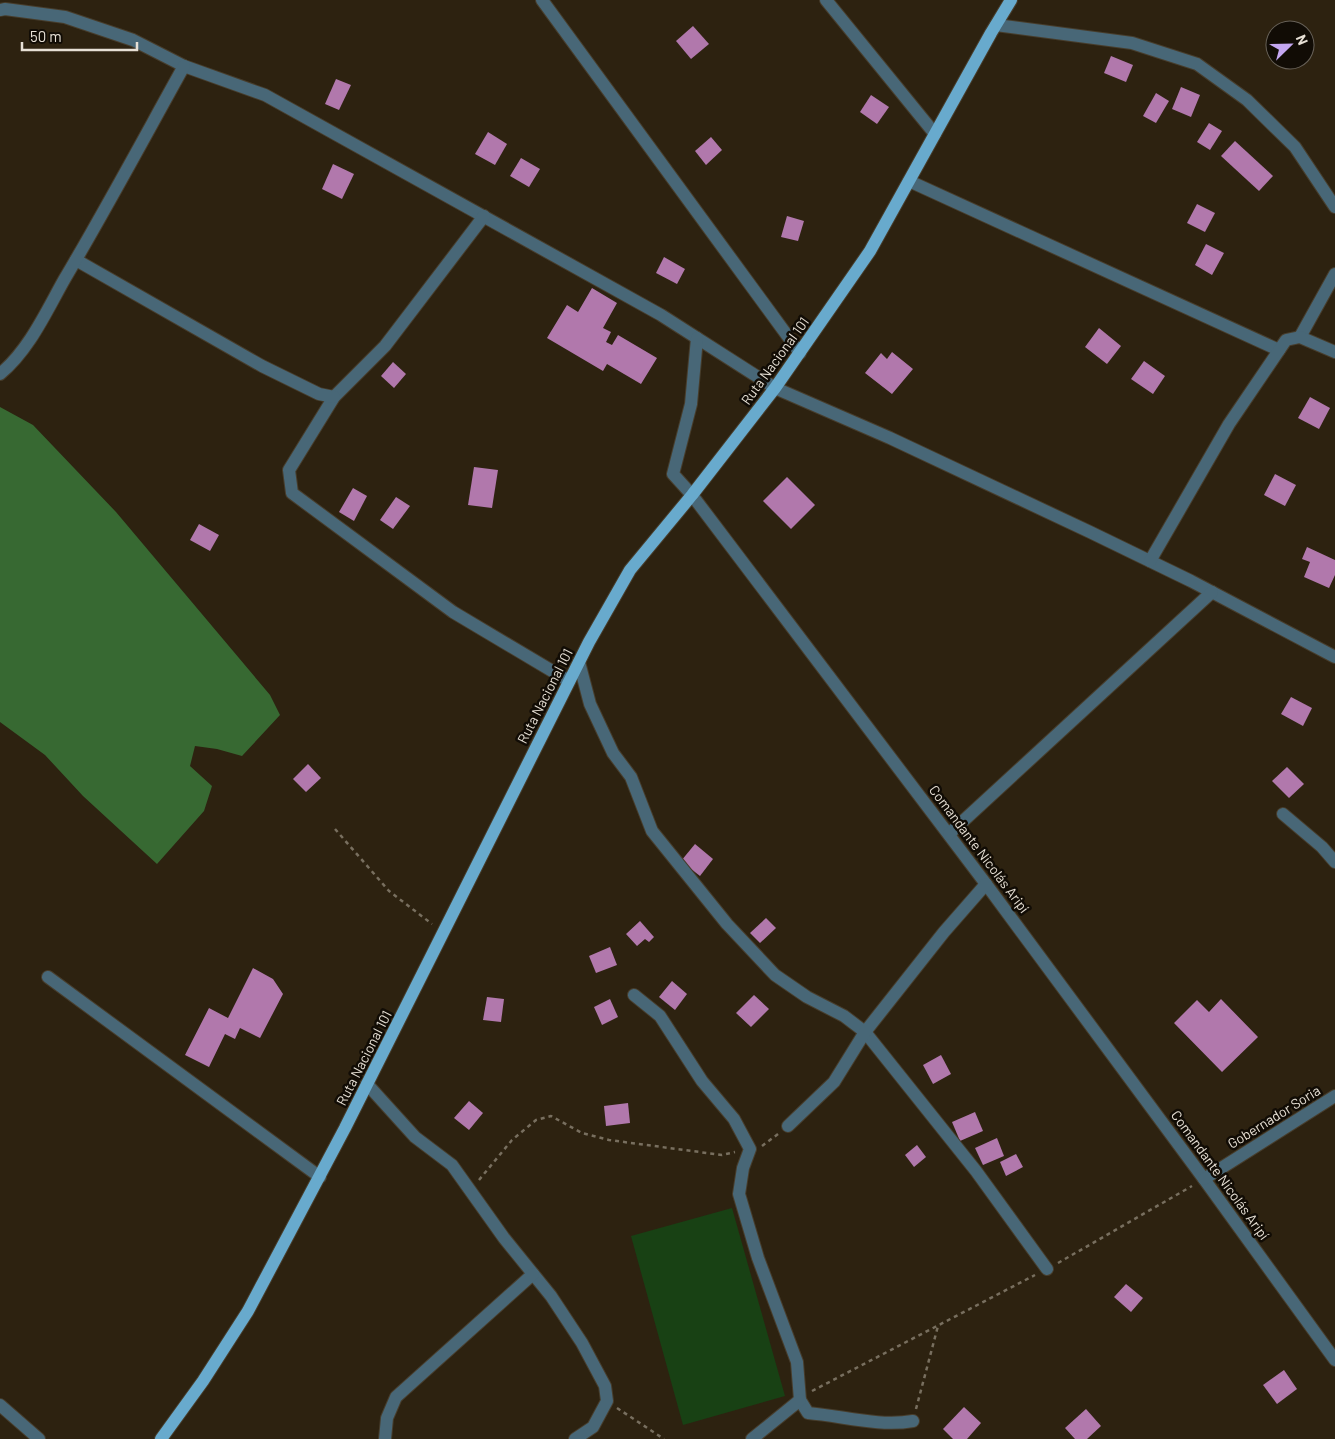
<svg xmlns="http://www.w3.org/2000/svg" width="1335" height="1439" font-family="Barlow,sans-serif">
	<rect width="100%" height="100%" fill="#2d2210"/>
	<path fill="#184114" d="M 732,1208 L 785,1396 L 683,1425 L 631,1236 Z"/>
	<path fill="#376932" d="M 0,407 L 33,425 L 116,512 L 270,695 L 280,715 L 242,756 L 217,749 L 195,746 L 190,766 L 212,786 L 204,811 L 157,864 L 83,796 L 45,755 L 0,722 Z"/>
	<g fill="#b178ac">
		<path d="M 693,26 L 709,44 L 691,59 L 676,41 Z"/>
		<path d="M 1111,56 L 1133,65 L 1126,82 L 1104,73 Z"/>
		<path d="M 336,79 L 351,85 L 339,110 L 325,104 Z"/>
		<path d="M 1181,87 L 1200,95 L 1191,117 L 1172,109 Z"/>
		<path d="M 1156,93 L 1169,101 L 1156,123 L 1143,116 Z"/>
		<path d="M 871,95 L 889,107 L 877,124 L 860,112 Z"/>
		<path d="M 1209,123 L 1222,131 L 1210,150 L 1197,142 Z"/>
		<path d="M 488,132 L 507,144 L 495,165 L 475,154 Z"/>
		<path d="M 711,137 L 722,150 L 706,165 L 695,151 Z"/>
		<path d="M 1235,141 L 1273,176 L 1259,191 L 1221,156 Z"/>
		<path d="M 521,158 L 540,169 L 529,187 L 510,176 Z"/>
		<path d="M 333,164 L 354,174 L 342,199 L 322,189 Z"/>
		<path d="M 1197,204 L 1215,213 L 1205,232 L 1187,223 Z"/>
		<path d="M 787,216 L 804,221 L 798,241 L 781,237 Z"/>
		<path d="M 1206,244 L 1224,253 L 1212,275 L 1195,265 Z"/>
		<path d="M 664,257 L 685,269 L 677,284 L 656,273 Z"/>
		<path d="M 592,288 L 617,303 L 603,328 L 611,332 L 606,342 L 612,345 L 618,335 L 657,358 L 641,384 L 607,364 L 603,371 L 547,338 L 567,305 L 578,312 Z"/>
		<path d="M 1099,328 L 1121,346 L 1107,364 L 1085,347 Z"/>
		<path d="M 892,352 L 913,369 L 892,394 L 865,373 L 881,353 L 887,359 Z"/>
		<path d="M 1144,361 L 1165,376 L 1153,394 L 1131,379 Z"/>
		<path d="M 393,362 L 406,374 L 394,388 L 381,376 Z"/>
		<path d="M 1310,397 L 1330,408 L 1319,429 L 1298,418 Z"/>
		<path d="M 474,467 L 498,470 L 492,508 L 468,505 Z"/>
		<path d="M 1275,474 L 1296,485 L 1285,506 L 1264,495 Z"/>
		<path d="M 787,477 L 815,505 L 791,529 L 763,501 Z"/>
		<path d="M 353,488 L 367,496 L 354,521 L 339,512 Z"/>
		<path d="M 396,497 L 410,506 L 393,529 L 380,520 Z"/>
		<path d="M 199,524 L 219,535 L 210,551 L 190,540 Z"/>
		<path d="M 1307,547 L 1335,560 L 1335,575 L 1329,588 L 1304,577 L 1310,562 L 1302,559 Z"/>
		<path d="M 1291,697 L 1312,708 L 1303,726 L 1281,714 Z"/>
		<path d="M 308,764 L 321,778 L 306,792 L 293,779 Z"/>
		<path d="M 1287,767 L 1304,784 L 1289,798 L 1272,781 Z"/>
		<path d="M 695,844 L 713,859 L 700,876 L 681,861 Z"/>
		<path d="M 766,918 L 776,928 L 760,943 L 750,933 Z"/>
		<path d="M 640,921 L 654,937 L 649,942 L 645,939 L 637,946 L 626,934 Z"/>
		<path d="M 610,947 L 617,965 L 596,973 L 589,956 Z"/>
		<path d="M 253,968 L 273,979 L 283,994 L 260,1038 L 240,1028 L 235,1039 L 225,1034 L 209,1067 L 185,1055 L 209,1008 L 228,1018 Z"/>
		<path d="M 672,981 L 687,994 L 675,1010 L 659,997 Z"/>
		<path d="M 754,995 L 769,1009 L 751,1027 L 736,1013 Z"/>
		<path d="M 487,997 L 504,999 L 501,1022 L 483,1020 Z"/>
		<path d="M 610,999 L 618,1017 L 602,1025 L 594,1007 Z"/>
		<path d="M 1221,999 L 1258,1037 L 1222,1072 L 1174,1023 L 1197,1000 L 1209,1012 Z"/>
		<path d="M 941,1055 L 951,1074 L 933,1084 L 923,1065 Z"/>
		<path d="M 469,1101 L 483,1113 L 469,1130 L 454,1118 Z"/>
		<path d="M 628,1103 L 630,1123 L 606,1126 L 604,1106 Z"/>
		<path d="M 975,1112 L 983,1131 L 960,1141 L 952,1122 Z"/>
		<path d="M 997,1138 L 1004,1156 L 983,1165 L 975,1148 Z"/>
		<path d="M 917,1145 L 926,1157 L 914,1167 L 905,1155 Z"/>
		<path d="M 1016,1154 L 1023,1167 L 1006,1176 L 1000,1162 Z"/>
		<path d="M 1126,1284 L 1143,1298 L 1131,1312 L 1114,1297 Z"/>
		<path d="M 1284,1370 L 1297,1389 L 1277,1404 L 1263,1385 Z"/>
		<path d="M 964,1407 L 981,1423 L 967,1439 L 953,1439 L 943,1429 Z"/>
		<path d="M 1086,1409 L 1101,1426 L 1087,1439 L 1075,1439 L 1065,1428 Z"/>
	</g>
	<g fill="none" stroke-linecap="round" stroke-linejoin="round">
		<g stroke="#473d2c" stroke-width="14">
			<g id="minor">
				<path d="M 542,0 L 800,353"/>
				<path d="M 826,0 L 935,134"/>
				<path d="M 0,10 L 5,9 L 65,17 L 133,40 L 184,66 L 265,95 L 661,315 L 775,388 L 890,438 L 1090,532 L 1191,581 L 1335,657"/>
				<path d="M 996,25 L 1132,43 L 1197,64 L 1247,100 L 1295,147 L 1335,207"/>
				<path d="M 909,181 L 1279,350"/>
				<path d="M 484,216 L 385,346 L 334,397 L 289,470 L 292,493 L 453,612 L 569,681"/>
				<path d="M 76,260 L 262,366 L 319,394 L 334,397"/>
				<path d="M 1300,337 L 1335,274"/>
				<path d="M 697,338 L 691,404 L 673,474 L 692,495 L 986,884 L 1204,1179 L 1335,1360"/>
				<path d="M 0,374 C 29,350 46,312 64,280 C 106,209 144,138 184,66"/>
				<path d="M 1150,561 L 1229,424 L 1286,340 L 1300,337 L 1335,352"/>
				<path d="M 579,662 L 590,704 L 613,753 L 631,777 L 652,831 L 727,924 L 775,975 L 807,997 L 844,1016 L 865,1032 L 976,1171 L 1047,1269"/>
				<path d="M 1283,814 L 1322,847 L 1335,862"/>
				<path d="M 949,834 L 1212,592"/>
				<path d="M 48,977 L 320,1177"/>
				<path d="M 634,995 L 660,1016 L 702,1081 L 734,1119 L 750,1149 L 743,1168 L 739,1194 L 758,1258 L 797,1362 L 800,1400 L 808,1413 C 843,1416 879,1427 913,1421"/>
				<path d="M 367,1084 L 415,1137 L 452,1165 L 504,1238 L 551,1296 L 582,1343 L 605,1386 L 607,1401 L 593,1427 L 575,1439"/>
				<path d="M 788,1126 L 834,1082 L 865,1032 L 944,932 L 986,884"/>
				<path d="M 1204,1179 L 1335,1096"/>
				<path d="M 0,1405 L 39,1439"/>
				<path d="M 385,1439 L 387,1418 L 396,1397 L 533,1274"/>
				<path d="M 752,1439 L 800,1400"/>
			</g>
		</g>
		<g stroke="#473d2c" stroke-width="14">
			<path id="primary" d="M 161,1439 L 203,1381 L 248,1311 L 345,1128 L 589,642 L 630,570 L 692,495 L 775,388 L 870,251 L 991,33 L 1011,0"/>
		</g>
		<g stroke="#786f5f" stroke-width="2.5" stroke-dasharray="4 4" stroke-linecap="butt">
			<path d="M 335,829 L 389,891 L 432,924"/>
			<path d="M 762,1146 L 778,1134"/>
			<path d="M 479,1180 L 512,1140 L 536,1120 L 551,1116 L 582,1133 L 609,1140 L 722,1155 L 735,1152"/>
			<path d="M 1058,1263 L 1192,1186"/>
			<path d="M 812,1391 L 1035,1275"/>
			<path d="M 617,1408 L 664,1439"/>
			<path d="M 916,1409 L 938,1326"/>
		</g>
		<use href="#minor" stroke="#486777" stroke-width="12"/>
		<use href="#primary" stroke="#68aacd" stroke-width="12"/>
	</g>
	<g text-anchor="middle" stroke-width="5" stroke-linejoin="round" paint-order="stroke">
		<g font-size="14" fill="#e7e0d5" stroke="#110c05">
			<text transform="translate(775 361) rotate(-54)" y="5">Ruta Nacional 101</text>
			<text transform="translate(545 696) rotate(-63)" y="5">Ruta Nacional 101</text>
			<text transform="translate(979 849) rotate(53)" y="5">Comandante Nicolás Aripí</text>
			<text transform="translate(364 1058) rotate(-63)" y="5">Ruta Nacional 101</text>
			<text transform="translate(1274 1117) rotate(-32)" y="5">Gobernador Soria</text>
			<text transform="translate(1220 1175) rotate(54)" y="5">Comandante Nicolás Aripí</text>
		</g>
	</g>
	<g transform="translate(1290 45) rotate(67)"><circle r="24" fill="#110c05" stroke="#676158"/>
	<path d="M0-4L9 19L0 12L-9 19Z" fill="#c4a7f1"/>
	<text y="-8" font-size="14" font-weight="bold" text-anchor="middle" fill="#e7e0d5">N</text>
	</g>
	<path d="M22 42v8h115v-8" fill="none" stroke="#e7e0d5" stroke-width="2.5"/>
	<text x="30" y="42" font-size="15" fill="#e7e0d5" stroke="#110c05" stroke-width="4" paint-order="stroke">50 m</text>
</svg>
